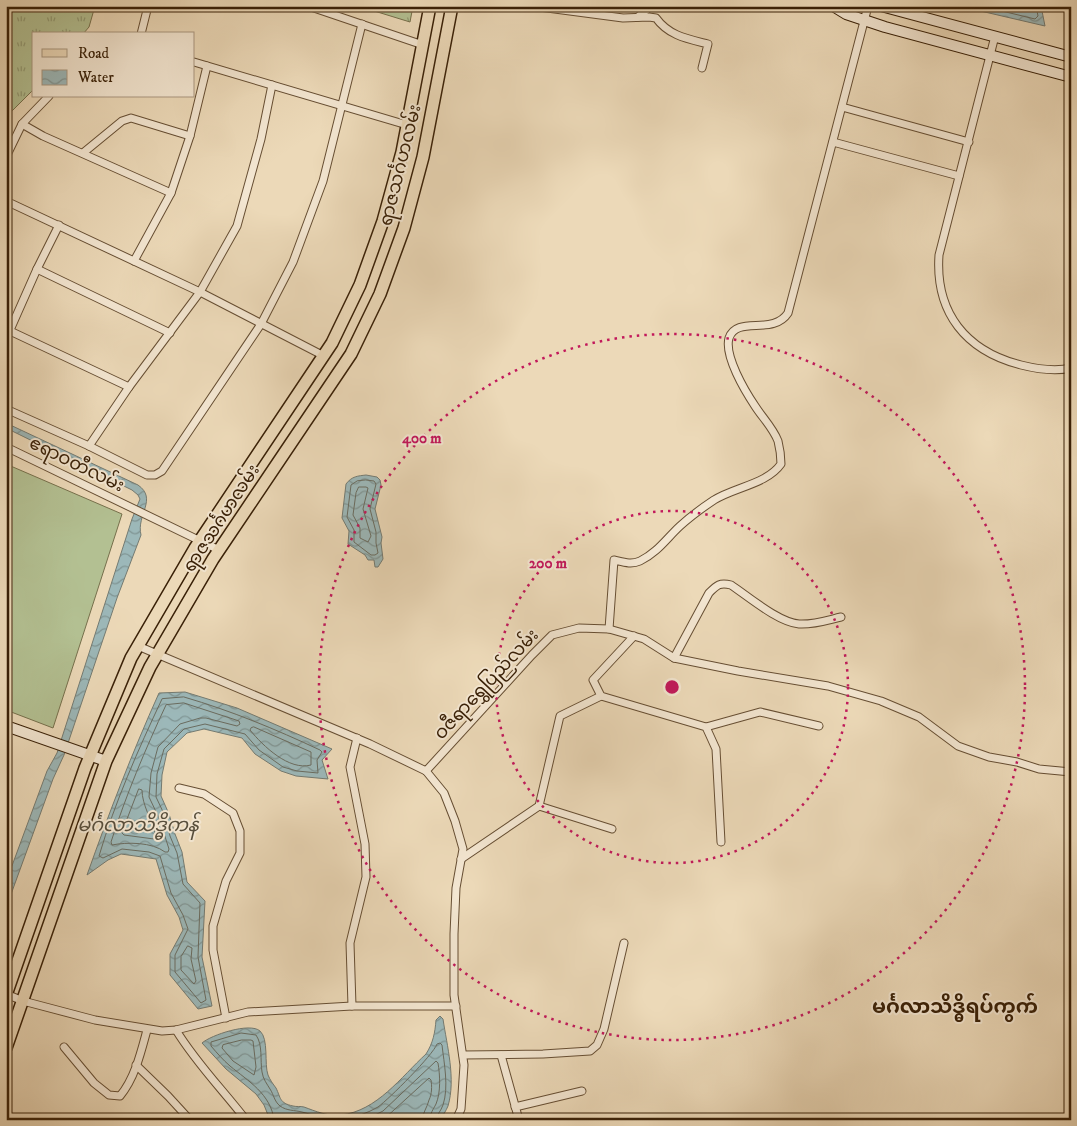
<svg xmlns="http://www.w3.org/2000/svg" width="1077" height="1126" font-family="'IM FELL DW Pica','Noto Sans Myanmar',serif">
	<defs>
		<pattern id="grass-tufts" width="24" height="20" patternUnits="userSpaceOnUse" patternTransform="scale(1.25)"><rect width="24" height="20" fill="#b3c092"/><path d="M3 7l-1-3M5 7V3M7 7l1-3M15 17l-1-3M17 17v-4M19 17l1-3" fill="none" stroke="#939c75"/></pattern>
		<pattern id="water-waves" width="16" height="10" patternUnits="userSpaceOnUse" patternTransform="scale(1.25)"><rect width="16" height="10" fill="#9cb8b9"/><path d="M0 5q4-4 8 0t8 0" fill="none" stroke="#809594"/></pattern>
	</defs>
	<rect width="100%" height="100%" fill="#ecd9b8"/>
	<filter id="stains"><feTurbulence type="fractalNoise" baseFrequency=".004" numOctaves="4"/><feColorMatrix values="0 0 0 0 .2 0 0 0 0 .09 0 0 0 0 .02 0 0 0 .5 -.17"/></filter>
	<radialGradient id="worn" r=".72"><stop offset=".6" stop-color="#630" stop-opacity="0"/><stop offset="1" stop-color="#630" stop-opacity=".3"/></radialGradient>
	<g fill="url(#grass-tufts)" stroke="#76704c">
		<path d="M 6,6 L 95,6 L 89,27 L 83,34 L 34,34 L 34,89 L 6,117 Z"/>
		<path d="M 358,6 L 413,6 L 410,22 Z"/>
	</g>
	<path fill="#b3c092" stroke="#76704c" d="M 6,464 L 122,514 L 53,728 L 6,710 Z"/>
	<g fill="url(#water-waves)" stroke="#747b72">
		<path d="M 959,6 L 1041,6 L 1045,26 Z"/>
		<path d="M 6,423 L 138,485 C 158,499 136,515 141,535 L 117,598 L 64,755 L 53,779 L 6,908 L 6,882 L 47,771 L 57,753 L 132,519 L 140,499 L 138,495 L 132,490 L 6,428 Z"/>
		<path d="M 366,475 L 377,477 L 380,480 L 381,485 L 375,509 L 382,537 L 381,543 L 383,559 L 378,567 L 375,567 L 374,560 L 368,560 L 365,555 L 348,544 L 349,531 L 342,518 L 346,484 C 352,476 358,476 366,475 Z"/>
		<path d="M 185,692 L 237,708 L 332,749 L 322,760 L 328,779 L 296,776 L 281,771 L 255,754 L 242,738 L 204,729 L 187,733 L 167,752 L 162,775 L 161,796 L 169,814 L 175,834 L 182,852 L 187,882 L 205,901 L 202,957 L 212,1006 L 198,1009 L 170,975 L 170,954 L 183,930 L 179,917 L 167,895 L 156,859 L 121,854 L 108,860 L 87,875 C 109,813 132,753 159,693 Z"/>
		<path d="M 440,1016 L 443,1019 C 447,1046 456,1079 448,1106 C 446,1111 443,1115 440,1120 L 270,1120 L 264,1105 L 256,1094 L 226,1069 L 202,1043 C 211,1035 250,1022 260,1031 C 269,1039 264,1064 268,1075 C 270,1080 273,1084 276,1088 C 281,1098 279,1103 293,1106 C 297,1107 300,1106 304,1107 C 315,1111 329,1117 341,1115 C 377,1111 401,1077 426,1054 C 433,1043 435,1033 436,1020 Z"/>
	</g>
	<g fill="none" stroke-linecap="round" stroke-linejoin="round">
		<g stroke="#6a6c60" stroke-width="1">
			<path d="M 981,6 L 1035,19 L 1038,16 L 1036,6"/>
			<path d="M 366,480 L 374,481 L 376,484 L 370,509 L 376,532 L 376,543 L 378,553 L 375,555 L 371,555 L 354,542 L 354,530 L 347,517 L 351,485 L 357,481 Z"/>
			<path d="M 359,487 L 366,487 L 368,488 L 363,509 L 371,536 L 368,542 L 360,538 L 360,528 L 353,515 L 356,493 Z"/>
			<path d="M 184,697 C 232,711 275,729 320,750 L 322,752 L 317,760 L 318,773 L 297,771 L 283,767 L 259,750 L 245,734 L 205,724 L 184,729 L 164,749 L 157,774 L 156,797 L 165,816 L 170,836 L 177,853 L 183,884 L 200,903 L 198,957 L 206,1000 L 201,1003 L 175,972 L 175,955 L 188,929 L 183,915 L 171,893 L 160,856 L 149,852 L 122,849 L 103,858 L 99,856 C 115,802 138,750 162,699 Z"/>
			<path d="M 184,703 L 233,719 L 239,721 L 240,724 L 237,726 L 206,718 L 200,718 L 180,724 L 158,747 L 151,773 L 149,797 L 159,818 L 169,849 L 168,852 L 165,852 C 152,842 127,842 112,845 L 111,842 C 126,795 145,750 166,705 Z"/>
			<path d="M 254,727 L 311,752 L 311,765 C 289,771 263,746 250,730 L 251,728 Z"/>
			<path d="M 139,789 L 142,790 C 142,805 152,820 156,836 L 154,839 L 124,835 L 122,833 Z"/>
			<path d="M 188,946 L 192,948 L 191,959 L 196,981 L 194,984 L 181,970 L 181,957 Z"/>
			<path d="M 242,1040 L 251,1040 L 253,1041 L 256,1067 L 254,1075 L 233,1061 L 222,1048 L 223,1045 Z"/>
			<path d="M 274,1120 C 271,1094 248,1081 230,1066 C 223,1060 217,1053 211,1046 L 211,1042 L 241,1033 L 256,1035 C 263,1045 260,1060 262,1072 C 263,1079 267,1084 270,1089 C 274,1095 274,1101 280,1106 C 287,1111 294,1110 302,1112 C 312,1114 321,1119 331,1120"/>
			<path d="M 344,1120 C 355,1117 368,1113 378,1107 C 389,1099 433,1055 437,1044 L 440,1043 L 442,1045 C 444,1063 449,1087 443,1105 C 441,1111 437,1114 436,1120"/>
			<path d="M 365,1120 L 383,1111 L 436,1061 L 438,1063 C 440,1075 441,1092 436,1104 C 433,1110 430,1113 430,1120"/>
			<path d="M 383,1120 L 429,1078 L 431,1080 C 432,1086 432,1094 429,1100 C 427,1108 423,1112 422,1120"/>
		</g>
		<g stroke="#664e33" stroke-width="9">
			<g id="street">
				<path d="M 308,6 L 423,45"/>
				<path d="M 532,6 L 623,18 L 649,17 L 656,18 C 669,36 688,39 708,44 L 702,68"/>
				<path d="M 638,17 L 651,6"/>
				<path d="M 141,34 L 148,6"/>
				<path d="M 995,36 L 939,255 C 935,313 966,351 1021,365 C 1037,369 1054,372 1071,368"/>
				<path d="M 194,62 L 407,125"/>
				<path d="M 842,107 L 969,142"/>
				<path d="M 22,124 L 43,136 L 171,193"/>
				<path d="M 833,142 L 959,176"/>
				<path d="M 83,153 L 122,121 L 131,118 L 190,136"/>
				<path d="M 6,157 L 22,124 L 49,96"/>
				<path d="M 6,201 L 200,292 L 324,356"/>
				<path d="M 134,261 L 171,193 L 190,136 L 207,66"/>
				<path d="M 37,269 L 170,333"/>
				<path d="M 10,331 L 129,387"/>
				<path d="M 6,339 L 37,269 L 59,225"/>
				<path d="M 6,409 L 89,446 L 147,475 L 155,475 L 162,471 L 261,324 L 293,262 L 323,181 L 362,24"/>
				<path d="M 89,446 L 129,387 L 200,292 L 237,226 L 261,139 L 272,85"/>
				<path d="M 6,447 L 219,550"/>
				<path d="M 609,629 L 614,560 C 623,562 631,565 640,561 C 657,553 667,538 680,526 C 691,516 702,508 714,500 C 735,487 767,484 781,464 C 781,456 780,449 778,441 C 773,428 762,417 755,406 C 745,391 724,356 729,338 C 737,315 773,336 788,313 L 868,6"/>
				<path d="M 634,636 L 593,680 L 601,696 L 706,727 L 716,749 L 721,842"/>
				<path d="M 138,646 L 370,744 L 426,771 L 532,655 L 552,635 L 579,628 L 609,629 L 644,639 L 674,658 L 738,671 L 828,686 L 881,701 L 919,717 L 958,746 L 989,757 L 1017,762 L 1039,769 L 1071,772"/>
				<path d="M 674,658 L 709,593 C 717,585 720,582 731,585 C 749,597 778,622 799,624 C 813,625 828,620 841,617"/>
				<path d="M 706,727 L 760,712 L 819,726"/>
				<path d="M 426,771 L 444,793 L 455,821 L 463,849 L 456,888 L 454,934 L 454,995 L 464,1065 L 461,1109 L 456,1120"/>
				<path d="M 179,788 L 204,794 L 233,813 L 240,831 L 240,853 L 226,881 L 213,926 L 213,950 L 226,1018"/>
				<path d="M 539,806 L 612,829"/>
				<path d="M 461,859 L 539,806 L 560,716 L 601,696"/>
				<path d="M 6,994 L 23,1001 L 95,1020 L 162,1031 L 176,1030 L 248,1012 L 352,1006 L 456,1006"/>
				<path d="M 352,1006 L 350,943 L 366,877 L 365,844 L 350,767 L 357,738"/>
				<path d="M 176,1030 C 196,1063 223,1090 246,1120"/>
				<path d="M 64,1047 L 94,1083 L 109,1095 L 120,1096 C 135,1078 141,1052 147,1030"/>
				<path d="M 463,1055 L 543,1054 L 590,1051 L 597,1045 L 604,1029 L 624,943"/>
				<path d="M 501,1055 L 519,1120"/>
				<path d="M 136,1065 L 168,1096 L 190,1120"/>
				<path d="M 515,1107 L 582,1091"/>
			</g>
		</g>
		<g stroke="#392007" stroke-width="12">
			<g id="secondary">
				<path d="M 833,6 L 846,14 L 885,27 L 1071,77"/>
				<path d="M 881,6 L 1071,57"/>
				<path d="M 6,726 L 106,761"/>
			</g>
		</g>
		<g stroke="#392007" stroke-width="14">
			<g id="primary">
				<path d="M 6,995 L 85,768 L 131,658 L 195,548 L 332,343 L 360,285 L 383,221 L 402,152 L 430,6"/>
				<path d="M 6,1048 L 106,761 L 150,667 L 213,559 L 351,354 L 380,294 L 404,228 L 423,157 L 452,6"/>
			</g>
		</g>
		<use href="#street" stroke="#f3e6d1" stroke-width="7"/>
		<use href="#secondary" stroke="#f3e6d1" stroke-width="10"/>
		<use href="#primary" stroke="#ecd9b8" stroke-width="11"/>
	</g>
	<g fill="none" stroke="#c2185b" stroke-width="2.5" stroke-dasharray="2.5 5">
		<circle cx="672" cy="687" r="176"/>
		<circle cx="672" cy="687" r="353"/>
	</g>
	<g text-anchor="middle" stroke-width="4" stroke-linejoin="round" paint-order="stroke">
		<g font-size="18" fill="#392007" stroke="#f3e6d1">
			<text transform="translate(400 165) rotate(-76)" y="6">ရာဇသင်္ဂဟလမ်း</text>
			<text transform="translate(77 464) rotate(26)" y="6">ဧရာဝတီလမ်း</text>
			<text transform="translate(221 518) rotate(-57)" y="6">ရာဇသင်္ဂဟလမ်း</text>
			<text transform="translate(486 684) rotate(-47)" y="6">ဝဇီရာရွှေပြည်လမ်း</text>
		</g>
		<g font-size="19" font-style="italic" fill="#574e3c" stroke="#f3e6d1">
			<text x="138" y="831">မင်္ဂလာသိဒ္ဓိကန်</text>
		</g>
		<g font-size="20" font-weight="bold" fill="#392007" stroke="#f3e6d1">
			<text x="955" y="1013">မင်္ဂလာသိဒ္ဓိရပ်ကွက်</text>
		</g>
	</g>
	<circle cx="672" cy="687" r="8" fill="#c2185b" stroke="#f3e6d1" stroke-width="2.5"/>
	<g font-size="15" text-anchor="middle" font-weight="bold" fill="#c2185b" stroke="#f3e6d1" stroke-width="4" stroke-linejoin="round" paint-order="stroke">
		<text x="422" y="443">400 m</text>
		<text x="548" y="568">200 m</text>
	</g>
	<rect width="1077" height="1126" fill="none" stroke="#ecd9b8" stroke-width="25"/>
	<rect x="8" y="8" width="1062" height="1111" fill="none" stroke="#392007" stroke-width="2.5"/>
	<rect x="12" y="12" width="1052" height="1101" fill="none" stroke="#392007"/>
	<rect x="32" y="32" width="162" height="65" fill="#f3e6d1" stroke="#a99780"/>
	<rect x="42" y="49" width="25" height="8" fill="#ecd9b8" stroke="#a99780"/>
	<text x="78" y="58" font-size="15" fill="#392007">Road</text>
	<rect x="42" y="70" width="25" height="15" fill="url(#water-waves)" stroke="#a99780"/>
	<text x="78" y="82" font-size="15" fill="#392007">Water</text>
	<rect width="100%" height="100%" filter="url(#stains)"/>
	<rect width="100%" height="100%" fill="url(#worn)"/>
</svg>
